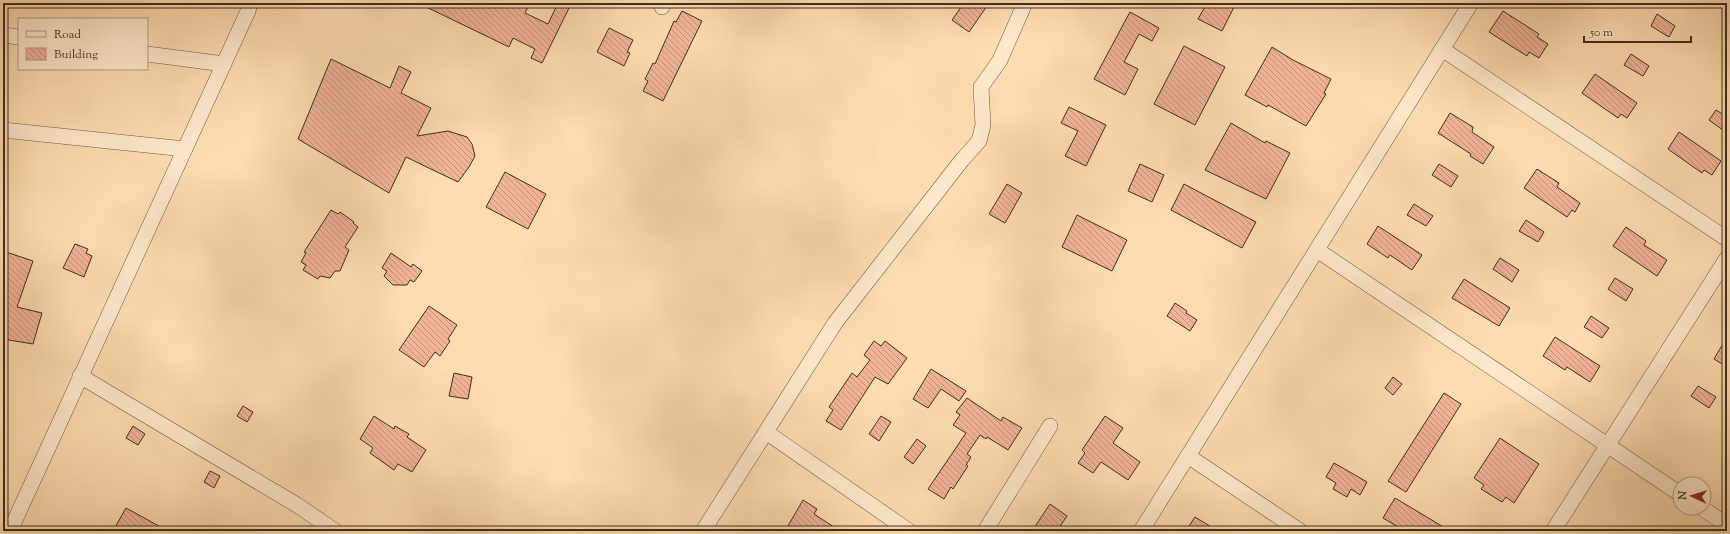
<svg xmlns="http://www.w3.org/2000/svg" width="1730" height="534" font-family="'Sorts Mill Goudy',serif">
	<defs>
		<pattern id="building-back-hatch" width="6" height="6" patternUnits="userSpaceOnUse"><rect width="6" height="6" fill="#f2b497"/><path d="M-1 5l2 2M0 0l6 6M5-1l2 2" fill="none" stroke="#c5937b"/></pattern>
	</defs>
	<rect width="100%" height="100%" fill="#fddcaf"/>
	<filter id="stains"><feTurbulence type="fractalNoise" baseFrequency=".005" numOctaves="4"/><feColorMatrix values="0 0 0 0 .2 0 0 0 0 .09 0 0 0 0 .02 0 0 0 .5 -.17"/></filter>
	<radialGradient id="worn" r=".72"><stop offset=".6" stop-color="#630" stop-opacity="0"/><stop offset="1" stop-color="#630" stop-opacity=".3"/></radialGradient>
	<g fill="url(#building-back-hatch)" stroke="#3f2d21">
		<path d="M 418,3 L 530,3 L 525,13 L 548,24 L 558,3 L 569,8 L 542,63 L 531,58 L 535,49 L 513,38 L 509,47 Z"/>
		<path d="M 964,3 L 989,3 L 969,32 L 952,20 Z"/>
		<path d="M 1207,3 L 1236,3 L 1222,31 L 1198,19 Z"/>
		<path d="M 682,11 L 702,21 L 663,101 L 643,91 L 648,81 L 645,79 L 653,63 L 655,64 L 674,21 L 676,22 Z"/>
		<path d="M 1503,11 L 1539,34 L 1537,37 L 1548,44 L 1539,58 L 1529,52 L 1527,56 L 1489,32 Z"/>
		<path d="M 1130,12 L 1159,28 L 1152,41 L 1139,34 L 1124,62 L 1138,69 L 1125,95 L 1094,79 Z"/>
		<path d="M 1657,14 L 1675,26 L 1669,37 L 1651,26 Z"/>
		<path d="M 609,28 L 633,40 L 627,52 L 630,53 L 624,66 L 597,52 Z"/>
		<path d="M 1184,46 L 1225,67 L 1195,125 L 1154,104 Z"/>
		<path d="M 1272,47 L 1293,60 L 1331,79 L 1324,93 L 1326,94 L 1306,126 L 1268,105 L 1267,107 L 1245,95 Z"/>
		<path d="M 1631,54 L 1649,66 L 1643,76 L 1624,65 Z"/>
		<path d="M 331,59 L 390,88 L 399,66 L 411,72 L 401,93 L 431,108 L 417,136 L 448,131 L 467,137 L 472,144 L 475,156 L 469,167 L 458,182 L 406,157 L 389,193 L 298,139 Z"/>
		<path d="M 1595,74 L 1637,103 L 1627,118 L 1621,114 L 1618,118 L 1582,93 Z"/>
		<path d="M 1069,107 L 1106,125 L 1086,166 L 1065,156 L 1078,131 L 1061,123 Z"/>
		<path d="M 1716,110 L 1727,117 L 1727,133 L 1709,120 Z"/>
		<path d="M 1450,113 L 1473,127 L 1472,132 L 1494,147 L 1483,164 L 1470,156 L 1471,154 L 1438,133 Z"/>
		<path d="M 1231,123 L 1265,143 L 1266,141 L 1290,153 L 1266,199 L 1205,170 Z"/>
		<path d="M 1679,132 L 1721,161 L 1712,175 L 1704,170 L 1702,173 L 1668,149 Z"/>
		<path d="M 1140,164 L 1164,175 L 1152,202 L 1128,191 Z"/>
		<path d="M 1439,164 L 1458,176 L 1451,187 L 1432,175 Z"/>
		<path d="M 1537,169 L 1559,183 L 1557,187 L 1580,203 L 1575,212 L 1572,210 L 1567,217 L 1524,188 Z"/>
		<path d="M 505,172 L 546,194 L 528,229 L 486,207 Z"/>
		<path d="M 1007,184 L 1022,193 L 1005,223 L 989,214 Z"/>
		<path d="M 1184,184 L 1256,222 L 1242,248 L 1171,210 Z"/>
		<path d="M 1414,204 L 1433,216 L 1426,226 L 1407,215 Z"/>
		<path d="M 331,210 L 338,214 L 340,212 L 354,222 L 353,223 L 358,227 L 345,247 L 349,250 L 340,271 L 335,271 L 330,278 L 320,276 L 318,279 L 303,270 L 306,265 L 301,262 L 306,253 L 304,252 Z"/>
		<path d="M 1077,215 L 1127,240 L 1112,271 L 1062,247 Z"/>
		<path d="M 1526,220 L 1544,232 L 1538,242 L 1519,231 Z"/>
		<path d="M 1378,226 L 1422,255 L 1412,270 L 1390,255 L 1388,258 L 1367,244 Z"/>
		<path d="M 1626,227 L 1646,241 L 1644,245 L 1667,260 L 1657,276 L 1613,246 Z"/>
		<path d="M 75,244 L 88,249 L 86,253 L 92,256 L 84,277 L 63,268 Z"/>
		<path d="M 3,251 L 33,261 L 17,307 L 42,313 L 33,344 L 3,339 Z"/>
		<path d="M 391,253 L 411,267 L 413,264 L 422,271 L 414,282 L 410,280 L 407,285 L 393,285 L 384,276 L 387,271 L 382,268 Z"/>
		<path d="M 1500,258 L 1519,270 L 1512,282 L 1493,269 Z"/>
		<path d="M 1615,278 L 1633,289 L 1626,301 L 1608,289 Z"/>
		<path d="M 1464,279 L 1510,308 L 1499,326 L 1452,298 Z"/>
		<path d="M 1175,303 L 1187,311 L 1186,313 L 1197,320 L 1190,331 L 1167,316 Z"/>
		<path d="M 429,306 L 457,325 L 448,339 L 450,341 L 440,356 L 435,352 L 424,367 L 399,350 Z"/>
		<path d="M 1591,316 L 1609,328 L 1602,338 L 1584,327 Z"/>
		<path d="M 1555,337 L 1600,366 L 1590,382 L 1567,367 L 1565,370 L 1543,356 Z"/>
		<path d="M 1727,337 L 1727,367 L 1714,359 Z"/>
		<path d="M 874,341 L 881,346 L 885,341 L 907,358 L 888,384 L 875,377 L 841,430 L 826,421 L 833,410 L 829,407 L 852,373 L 857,377 L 870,360 L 864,355 Z"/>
		<path d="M 931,369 L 966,391 L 959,401 L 941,389 L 928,408 L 913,399 Z"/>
		<path d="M 454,373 L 472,377 L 468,399 L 449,396 Z"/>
		<path d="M 1393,377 L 1402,384 L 1393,395 L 1385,388 Z"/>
		<path d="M 1698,386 L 1716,397 L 1709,408 L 1691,396 Z"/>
		<path d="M 1444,393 L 1461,404 L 1406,492 L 1388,481 Z"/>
		<path d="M 967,398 L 1001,421 L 1003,417 L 1022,428 L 1008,450 L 987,437 L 986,439 L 980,435 L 967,454 L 971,457 L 966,465 L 968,466 L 953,489 L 951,487 L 944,499 L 928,489 L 966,433 L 953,425 L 960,415 L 956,412 Z"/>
		<path d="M 243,406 L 253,412 L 247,422 L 237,416 Z"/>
		<path d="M 374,416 L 394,429 L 395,426 L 409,434 L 407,437 L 426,450 L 412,472 L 398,464 L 394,470 L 370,453 L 373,448 L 360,439 Z"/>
		<path d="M 881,416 L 891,422 L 879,441 L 869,434 Z"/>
		<path d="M 1105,416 L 1123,428 L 1113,443 L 1140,462 L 1128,480 L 1101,462 L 1093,473 L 1078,463 L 1085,453 L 1082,450 Z"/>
		<path d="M 133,426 L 145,434 L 138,445 L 126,438 Z"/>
		<path d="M 1500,438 L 1539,464 L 1514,503 L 1506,497 L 1502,502 L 1481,489 L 1484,485 L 1474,478 Z"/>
		<path d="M 917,439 L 926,446 L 913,464 L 904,457 Z"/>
		<path d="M 1334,463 L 1367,482 L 1360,495 L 1351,489 L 1347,497 L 1333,489 L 1336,483 L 1326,477 Z"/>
		<path d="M 210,471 L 220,476 L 214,488 L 204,482 Z"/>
		<path d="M 1395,498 L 1450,531 L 1405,531 L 1383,518 Z"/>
		<path d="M 803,500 L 817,509 L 814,514 L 840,531 L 785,531 Z"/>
		<path d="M 1050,504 L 1067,516 L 1057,531 L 1032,531 Z"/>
		<path d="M 126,508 L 168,531 L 113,531 Z"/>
		<path d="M 1195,517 L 1218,531 L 1186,531 Z"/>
	</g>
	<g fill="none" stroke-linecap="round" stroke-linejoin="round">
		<g stroke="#6e5944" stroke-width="16">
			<g id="minor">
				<path d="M 662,7 L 664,3"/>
				<path d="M 3,35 L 19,37"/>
				<path d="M 1442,49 L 1727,239"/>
				<path d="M 147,54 L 224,64"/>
				<path d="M 3,130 L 185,149"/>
				<path d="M 1317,250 L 1680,494"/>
				<path d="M 80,376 L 297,505 L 335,531"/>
				<path d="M 766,432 L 909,531"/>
				<path d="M 1188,456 L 1300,531"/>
				<path d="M 1702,508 L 1727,525"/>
				<path d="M 10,531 L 248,11 L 250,3"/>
				<path d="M 703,531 L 835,323 L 962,160 L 979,141 L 983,125 L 981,87 L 1000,60 L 1025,3"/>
				<path d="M 985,531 L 1050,426"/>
				<path d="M 1141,531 L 1471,3"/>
				<path d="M 1553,531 L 1727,258"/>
			</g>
		</g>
		<use href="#minor" stroke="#fee8cb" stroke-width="15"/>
	</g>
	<rect width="1730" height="534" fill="none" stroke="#fddcaf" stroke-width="16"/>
	<rect x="4" y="4" width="1722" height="526" fill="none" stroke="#3f2d21" stroke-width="2"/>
	<rect x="8" y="8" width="1714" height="518" fill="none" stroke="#3f2d21"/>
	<rect x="18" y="18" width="130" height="52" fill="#fee8cb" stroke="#b29d87"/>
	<rect x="26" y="31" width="20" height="6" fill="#fee8cb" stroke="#b29d87"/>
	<text x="54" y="38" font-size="12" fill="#3f2d21">Road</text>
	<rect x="26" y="48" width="20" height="12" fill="url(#building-back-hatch)" stroke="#b29d87"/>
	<text x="54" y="58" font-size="12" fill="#3f2d21">Building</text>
	<g transform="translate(1692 496) rotate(274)"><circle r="19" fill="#fee8cb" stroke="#b29d87"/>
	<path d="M0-3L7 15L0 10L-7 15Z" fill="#8f2418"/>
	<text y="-6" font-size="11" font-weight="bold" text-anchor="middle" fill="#3f2d21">N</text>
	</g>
	<path d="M1584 36v6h107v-6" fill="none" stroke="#3f2d21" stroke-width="2"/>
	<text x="1590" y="36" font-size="12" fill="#3f2d21" stroke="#fee8cb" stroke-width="3" paint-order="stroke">50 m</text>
	<rect width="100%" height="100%" filter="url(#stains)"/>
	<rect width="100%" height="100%" fill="url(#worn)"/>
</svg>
